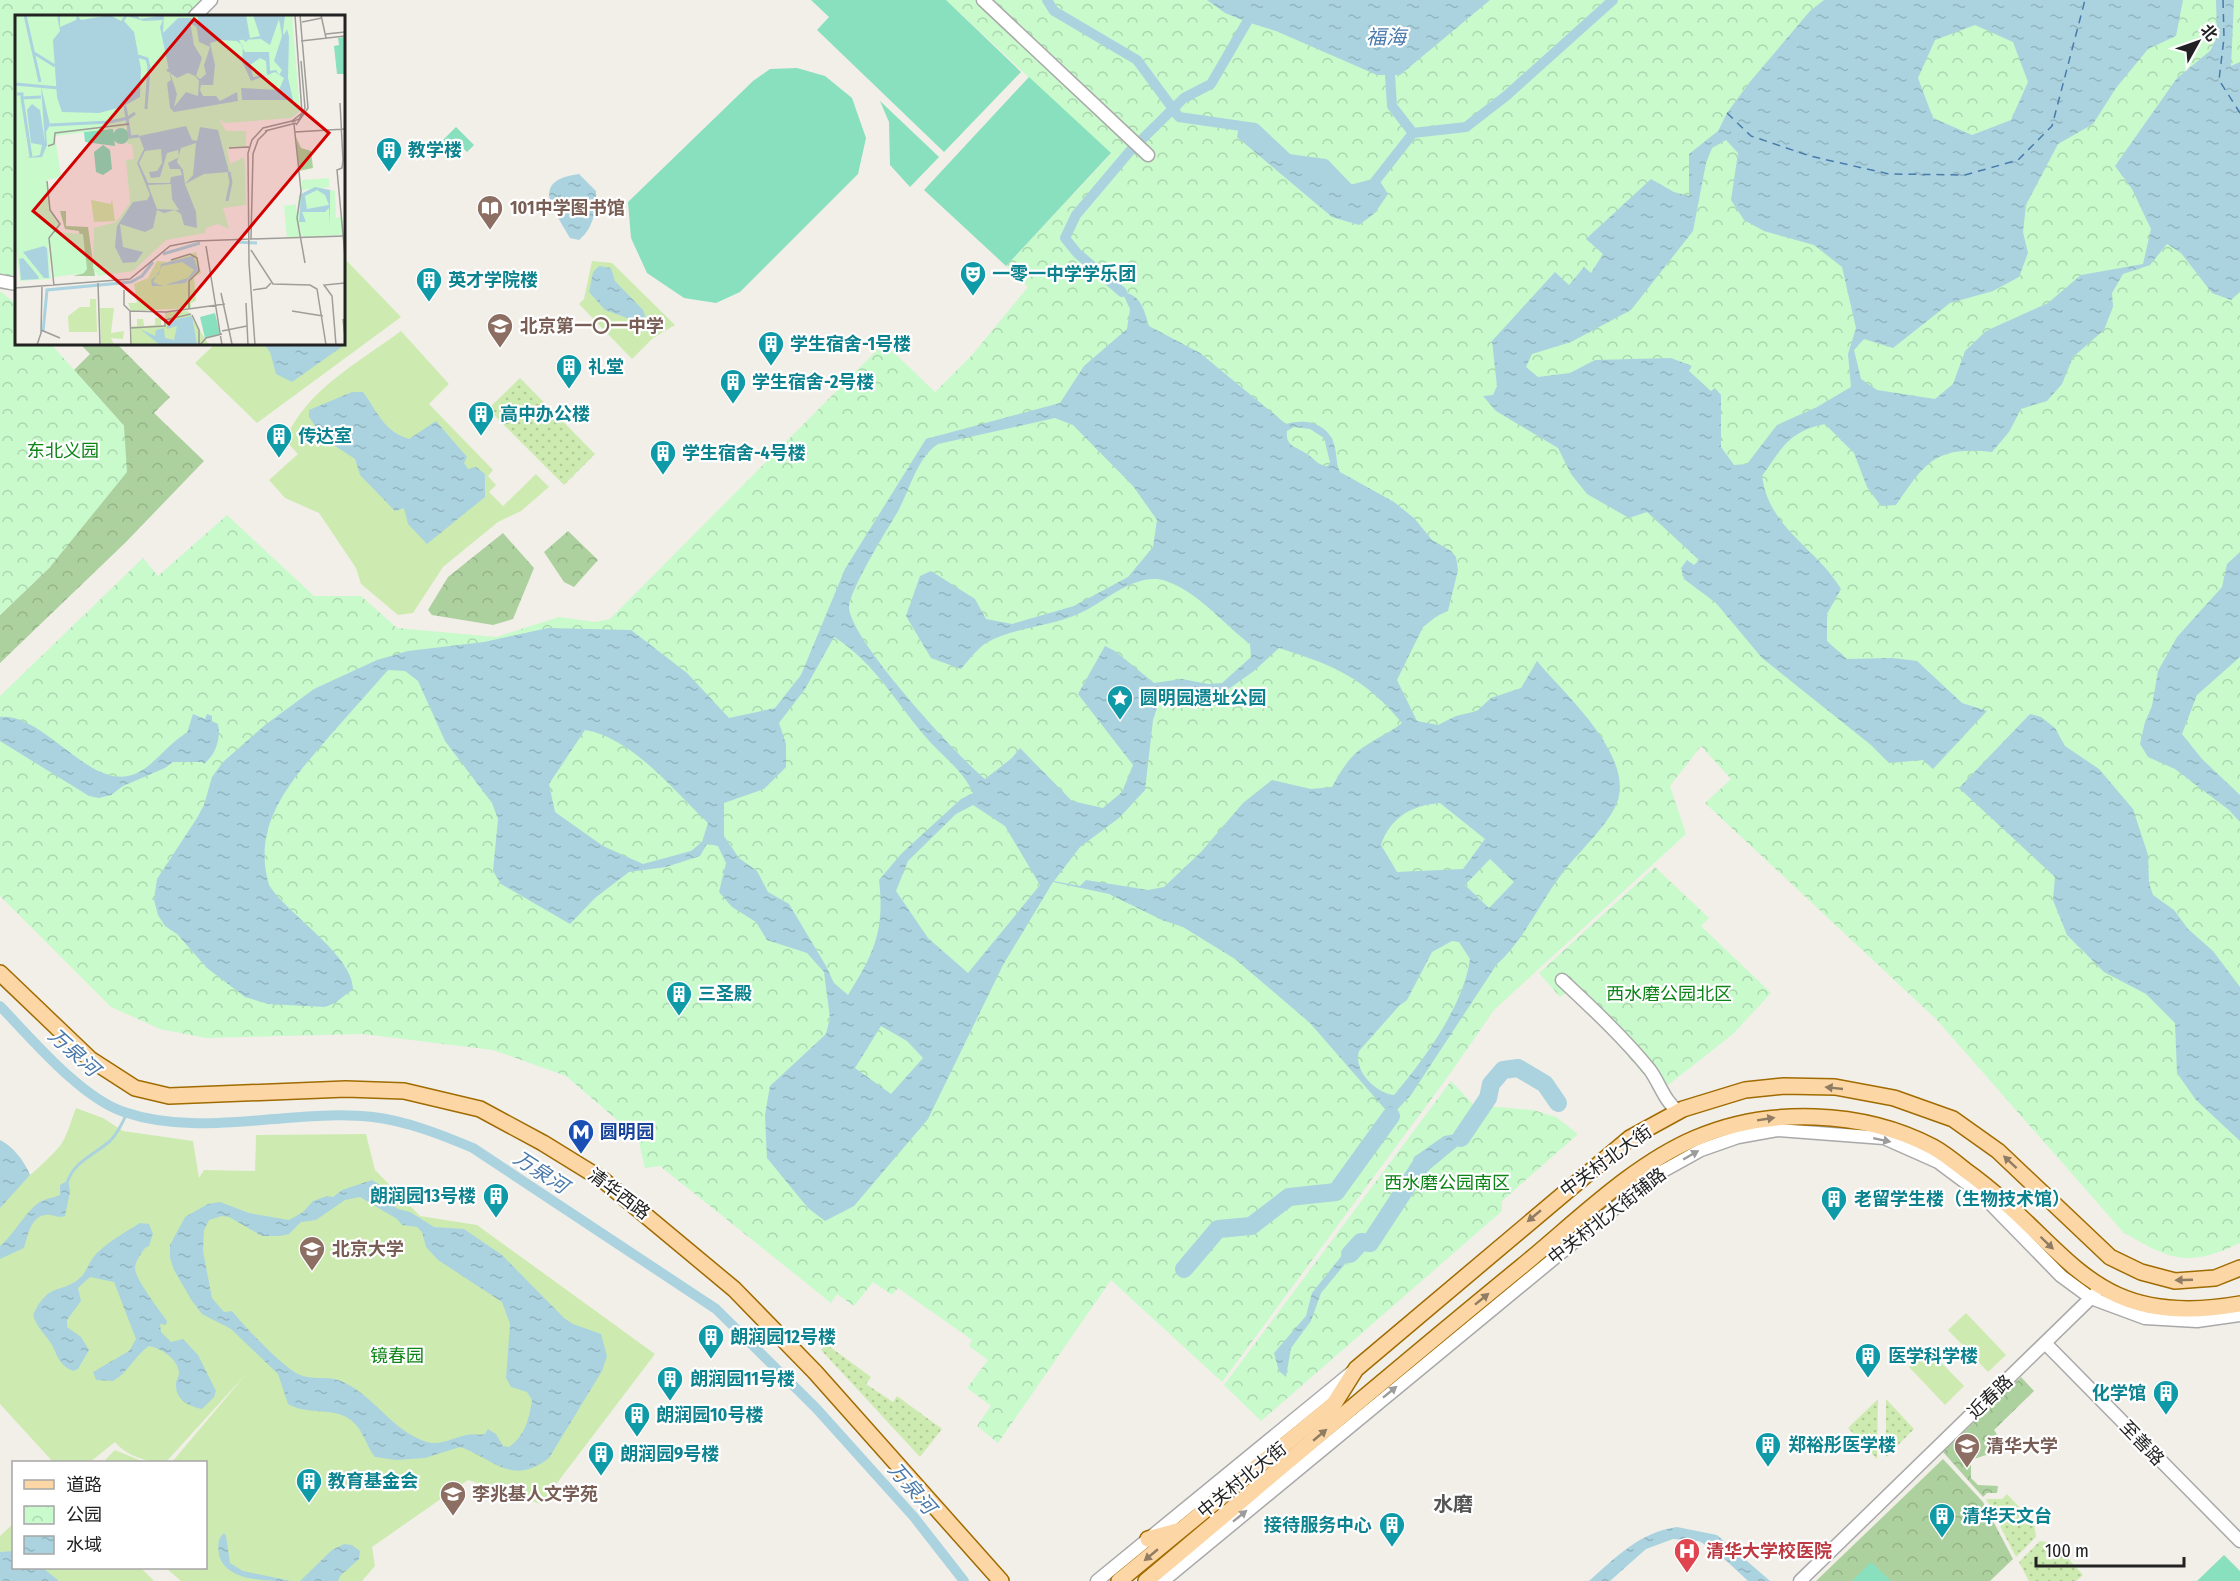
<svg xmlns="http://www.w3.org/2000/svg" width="2240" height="1581" font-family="'Fira Sans Condensed','Noto Sans SC',sans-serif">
	<defs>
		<pattern id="grass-dots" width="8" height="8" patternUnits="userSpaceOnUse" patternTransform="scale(1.5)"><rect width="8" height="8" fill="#cdebb0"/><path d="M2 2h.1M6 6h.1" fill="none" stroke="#b0c997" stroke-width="1.8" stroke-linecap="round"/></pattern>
		<pattern id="forest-crowns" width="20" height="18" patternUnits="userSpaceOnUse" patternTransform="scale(1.5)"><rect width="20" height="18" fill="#add19e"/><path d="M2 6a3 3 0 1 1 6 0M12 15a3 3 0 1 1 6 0" fill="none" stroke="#95b388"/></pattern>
		<pattern id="park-crowns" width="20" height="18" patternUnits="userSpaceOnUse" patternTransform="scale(1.5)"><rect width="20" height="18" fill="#c8facc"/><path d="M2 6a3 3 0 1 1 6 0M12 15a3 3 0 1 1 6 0" fill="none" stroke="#acd6af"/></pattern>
		<pattern id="water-ripples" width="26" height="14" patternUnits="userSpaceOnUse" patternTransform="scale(1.5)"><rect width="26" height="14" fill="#aad3df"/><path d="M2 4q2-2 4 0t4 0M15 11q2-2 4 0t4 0" fill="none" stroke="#92b5bf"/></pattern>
	</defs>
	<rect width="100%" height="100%" fill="#f2efe9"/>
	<g fill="url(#grass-dots)">
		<path d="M 520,378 L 595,454 L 564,485 L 488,409 Z"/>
		<path d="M 826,1344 L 871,1377 L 866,1384 L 893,1402 L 897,1396 L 942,1429 L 920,1457 L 821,1350 Z"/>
		<path d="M 1878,1399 L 1877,1459 L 1848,1428 Z"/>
		<path d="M 1886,1399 L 1914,1429 L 1886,1457 Z"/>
		<path d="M 2007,1494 L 2034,1523 L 2036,1537 L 2016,1557 L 1986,1499 L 2002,1499 Z"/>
		<path d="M 2040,1541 L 2055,1544 L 2083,1575 L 2076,1581 L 2029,1581 L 2019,1562 Z"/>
	</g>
	<g fill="url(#forest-crowns)">
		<path d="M 80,344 L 117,344 L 170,397 L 154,413 L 204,461 L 126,542 L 0,663 L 0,615 L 50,567 L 124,426 L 74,370 L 90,354 Z"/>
		<path d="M 568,531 L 598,560 L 574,587 L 564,582 L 544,552 Z"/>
		<path d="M 503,533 L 534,568 L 513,619 L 493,625 L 432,615 L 428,610 L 448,577 Z"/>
		<path d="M 2021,1377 L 2034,1391 L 1994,1430 L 2003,1443 L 1986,1455 L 1971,1460 L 1971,1478 L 1978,1485 L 1998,1486 L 1997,1493 L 1987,1493 L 1983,1497 L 1943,1452 Z"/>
		<path d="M 1943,1459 L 1983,1502 L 2013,1559 L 1990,1581 L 1816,1581 Z"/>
	</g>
	<g fill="url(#park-crowns)">
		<path d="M 0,0 L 209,0 L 194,16 L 16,16 L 16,284 L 0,281 Z"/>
		<path d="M 946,0 L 2240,0 L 2240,1243 C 2188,1268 2170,1260 2123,1232 L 1936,1019 L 1705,803 L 1731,779 L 1701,746 L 1670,786 L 1686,834 L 1494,1010 L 1452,1071 L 1222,1382 L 1111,1280 L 998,1443 L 977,1426 L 991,1406 L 967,1388 L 988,1360 L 969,1346 L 972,1340 L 898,1288 L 892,1295 L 873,1282 L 854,1306 L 837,1294 L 831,1303 L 660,1166 L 645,1168 L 638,1138 L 566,1076 L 493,1050 L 362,1034 L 206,1038 L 160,1029 L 111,1007 L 0,896 L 0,696 L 143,558 L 158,576 L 227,515 L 314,596 L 361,596 L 397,628 L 496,637 L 559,617 L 595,622 L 610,619 L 884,343 L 935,392 L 972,355 L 1028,287 L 1006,266 L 1111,154 Z"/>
		<path d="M 0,291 L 16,304 L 16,344 L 51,344 L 124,426 L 127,472 L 50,567 L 0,615 Z"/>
		<path d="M 1655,867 L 1709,918 L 1701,926 L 1771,993 L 1733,1034 L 1659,1092 L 1570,990 L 1560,997 L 1539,973 Z"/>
		<path d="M 1451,1081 L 1474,1105 L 1533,1110 L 1556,1117 L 1578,1134 L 1502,1201 L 1502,1211 L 1261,1421 L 1224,1385 Z"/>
	</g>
	<g fill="#cdebb0">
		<path d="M 344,258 L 401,317 L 257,423 L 195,363 L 215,344 L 344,344 Z"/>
		<path d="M 592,261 L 612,263 L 675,325 L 653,338 L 632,359 L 579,304 L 584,299 Z"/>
		<path d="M 401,331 L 449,384 L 429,404 L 493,470 L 488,476 L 496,485 L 489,492 L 503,506 L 536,474 L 549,487 L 521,511 L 498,522 L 443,567 L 413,613 L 398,615 L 361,584 L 356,568 L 319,513 L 285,498 L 269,480 L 298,454 L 285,440 C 307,389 358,363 401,331 Z"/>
		<path d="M 76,1108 L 103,1118 L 123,1131 L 193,1141 L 199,1178 L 204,1170 L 255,1171 L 256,1135 L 366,1134 L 375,1170 L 420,1216 L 477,1225 L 655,1354 L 541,1504 L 468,1480 L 372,1547 L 375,1566 L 362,1581 L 181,1581 L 166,1568 L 206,1568 L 206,1462 L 172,1462 L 246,1374 L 166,1462 C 147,1462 128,1457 115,1442 L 90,1462 L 53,1462 L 0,1404 L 0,1201 C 19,1183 42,1167 59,1147 C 67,1138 71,1120 76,1108 Z"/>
		<path d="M 1966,1313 L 2006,1355 L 1988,1372 L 1948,1330 Z"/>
		<path d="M 1928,1349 L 1964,1386 L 1945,1405 L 1909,1367 Z"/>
		<path d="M 115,1450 L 144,1462 L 103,1462 Z"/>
		<path d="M 13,1524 L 14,1568 L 141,1568 L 154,1581 L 0,1581 L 0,1536 Z"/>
	</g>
	<g fill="#88e0be">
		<path d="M 811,0 L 946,0 L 1021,72 L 944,152 L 817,30 L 829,17 Z"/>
		<path d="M 797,68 L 825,76 L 852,98 L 866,138 L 858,174 L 740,292 L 716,303 L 684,298 L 647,273 L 631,238 L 628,202 L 753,81 L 770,69 Z"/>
		<path d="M 1029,77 L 1111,153 L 1006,266 L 924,190 Z"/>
		<path d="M 880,101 L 939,157 L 910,187 L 890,165 L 889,122 Z"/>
		<path d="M 456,127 L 474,145 L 467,152 L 455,140 L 444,151 L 438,145 Z"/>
		<path d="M 2224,1555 L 2240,1571 L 2240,1581 L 2197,1581 Z"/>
		<path d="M 1871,1562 L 1891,1581 L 1852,1581 Z"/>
	</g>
	<g fill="url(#water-ripples)" fill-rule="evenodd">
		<path d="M 1207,0 L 1490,0 L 1400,75 L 1377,75 L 1276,31 L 1247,22 L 1225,13 Z"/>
		<path d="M 1824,0 L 2183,0 L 2176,36 L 2148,49 L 2116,88 L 2093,124 L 2058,144 L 2026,205 L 2023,232 L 2028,253 L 2019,277 L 1993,291 L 1950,303 L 1893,348 L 1864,339 L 1854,350 L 1861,379 L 1877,390 L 1935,399 L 1953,384 L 1965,351 L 1986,331 L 2048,303 L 2081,275 L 2143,264 L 2151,229 L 2132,189 L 2115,166 L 2177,78 L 2210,51 L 2217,37 L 2216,0 L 2234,0 L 2231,66 L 2240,62 L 2240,292 L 2231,300 L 2212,293 L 2181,253 L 2167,244 L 2150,265 L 2123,274 L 2112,293 L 2113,307 L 2104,330 L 2073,357 L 2062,384 L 2047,401 L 2021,409 L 2009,432 L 1992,452 C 1936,446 1926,461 1896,505 L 1881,506 L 1867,487 L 1854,453 L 1825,424 C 1789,431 1782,448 1762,476 C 1769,529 1816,547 1841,589 L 1827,614 L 1827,641 L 1847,659 L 1893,658 L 1917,661 L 1962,703 L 1987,711 L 1933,769 L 1923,760 L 1889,763 L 1871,745 L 1762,658 L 1716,603 L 1684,579 L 1681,568 L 1687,560 L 1694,565 L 1699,560 L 1647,512 L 1629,518 L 1587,494 L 1571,474 L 1558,448 L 1496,411 L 1483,396 L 1493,395 L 1497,386 L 1492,341 L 1555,272 L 1569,285 L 1584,267 L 1591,273 L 1603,254 L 1586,239 L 1651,179 L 1674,192 L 1689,196 L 1689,154 L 1718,131 L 1727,113 L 1749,83 L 1810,11 ZM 1975,25 L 2013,42 L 2028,82 L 2011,120 L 1972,135 L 1933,118 L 1918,78 L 1935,40 ZM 1726,140 L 1738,153 L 1731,200 L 1744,220 L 1764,231 L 1814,245 L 1842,267 L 1856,328 L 1848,354 L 1851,387 L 1817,407 L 1777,425 L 1747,464 L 1734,465 L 1721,447 L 1721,395 L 1715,388 L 1711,391 L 1689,371 L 1692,366 L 1671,358 L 1595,360 L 1570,373 L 1538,377 L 1526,367 L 1532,354 L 1571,342 L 1631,310 L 1693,231 L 1706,163 L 1712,148 Z"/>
		<path d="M 1239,126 L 1255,128 L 1288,159 L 1325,164 L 1350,190 L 1373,184 L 1378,178 L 1388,194 L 1375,213 L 1359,225 L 1332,217 L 1237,137 Z"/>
		<path d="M 579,174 L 596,191 C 597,209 593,229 579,240 L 570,238 C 555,210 528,181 579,174 Z"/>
		<path d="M 599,266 L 611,268 L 615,281 L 643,310 L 645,316 L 642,329 L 634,332 L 627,318 L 605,310 L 589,292 L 593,272 Z"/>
		<path d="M 1122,292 C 1141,294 1144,310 1149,326 L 1200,353 L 1286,424 C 1307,418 1330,424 1335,448 C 1337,457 1336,464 1340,472 L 1394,502 L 1415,519 L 1432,540 L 1451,551 L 1456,557 L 1458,570 L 1448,611 L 1437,616 L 1423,627 L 1397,680 L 1417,721 L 1438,725 L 1456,716 L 1477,711 L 1491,698 L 1521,688 L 1537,661 C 1563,693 1635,755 1617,803 C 1607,827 1577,853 1561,875 C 1539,904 1524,940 1497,964 L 1411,1095 L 1391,1116 L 1310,1023 L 1235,959 L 1183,927 L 1162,920 L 1109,894 L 1053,882 L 1003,965 L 928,1119 L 854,1206 L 825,1221 L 808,1208 L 767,1158 L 765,1115 L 770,1086 L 826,1034 L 830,1018 L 824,972 L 807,953 L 767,940 L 756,922 L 732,907 L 719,892 L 726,863 L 718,846 L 707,844 L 700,856 L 666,867 L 629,872 L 595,898 L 570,924 L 501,884 L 493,871 L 498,819 L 492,803 L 445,741 L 418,681 L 405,671 L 388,670 C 368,693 347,716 327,739 C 291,781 251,824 269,885 C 287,914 353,955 353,989 L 335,1003 L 325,1007 L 268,1004 L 245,997 L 207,968 L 177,934 L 165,926 L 158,915 L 154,900 L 157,879 L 197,818 L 204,805 L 212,777 L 223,762 L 265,725 L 314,689 L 377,660 L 408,651 L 484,642 L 548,628 L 631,630 L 687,673 L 729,718 L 775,708 L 801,675 L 845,569 L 926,439 L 1060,403 L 1084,366 L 1127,329 L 1130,309 ZM 1055,418 L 1073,425 L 1133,486 L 1157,520 L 1153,547 L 1128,577 L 1074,606 L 1012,624 L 986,619 L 975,599 L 931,571 L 920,576 L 906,616 L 931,658 L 961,669 C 968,661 977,649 986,643 C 1015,627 1049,627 1078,614 C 1105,603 1135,571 1166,581 C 1200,593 1222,623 1250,644 L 1251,657 L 1222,683 L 1208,684 L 1182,679 L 1154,683 L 1115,651 L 1105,646 L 1078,694 L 1133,765 L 1122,792 L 1103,808 L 1072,801 L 1020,748 L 1012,758 L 985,779 C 958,757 847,637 849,606 C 851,588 886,531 897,513 C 910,490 916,459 938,444 ZM 1294,427 L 1310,429 L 1324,438 L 1330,462 L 1328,466 C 1318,466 1315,459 1307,454 C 1297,447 1285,447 1287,431 ZM 834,637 C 876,663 899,708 931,743 C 947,760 963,771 973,793 L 961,799 L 902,853 L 879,880 C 885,930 874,954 848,995 L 834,983 L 826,966 L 789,904 L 768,892 L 757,871 L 739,858 L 724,836 L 724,803 L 764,789 L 786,767 L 786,744 L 779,723 L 805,689 ZM 1279,648 C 1333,665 1365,678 1402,723 C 1388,734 1370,741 1357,752 C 1346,762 1339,774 1332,787 L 1311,789 L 1272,780 L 1243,803 L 1201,852 L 1164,887 L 1148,890 L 1086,880 L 1080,886 L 1054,881 L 1080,847 L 1119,818 L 1145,790 L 1153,720 L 1160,699 L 1194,689 L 1217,697 L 1254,671 ZM 585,730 C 633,738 674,791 708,823 L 702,842 L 691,851 L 643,864 L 603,846 L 555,812 L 549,784 ZM 1440,803 L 1485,839 L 1463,869 L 1397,872 L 1381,845 C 1390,817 1413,805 1440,803 ZM 973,805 L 1005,826 L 1040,885 L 968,973 L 928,938 L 896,891 L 908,861 L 956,814 ZM 1490,859 L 1514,882 L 1489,908 L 1465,885 ZM 1452,941 L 1459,942 L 1470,959 C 1464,1005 1424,1060 1394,1095 C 1376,1093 1353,1071 1359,1051 L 1399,1006 L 1407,1000 L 1432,952 ZM 881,1026 L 907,1041 L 923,1058 L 891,1094 L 855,1068 Z"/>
		<path d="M 264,344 L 342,344 L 343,346 L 292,382 L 276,374 L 270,352 Z"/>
		<path d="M 352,392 L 363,392 C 378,412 383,431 409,439 L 436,421 L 467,457 L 464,463 L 468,469 L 476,467 L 485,474 L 485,497 L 427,544 L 408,524 L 404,508 L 395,511 L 360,475 L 355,459 L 323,438 L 309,417 L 309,410 Z"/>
		<path d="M 2240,552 L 2240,657 L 2197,695 L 2182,734 L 2202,759 L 2240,795 L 2240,822 L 2229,810 L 2175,769 L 2148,757 L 2140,744 L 2145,722 L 2152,706 L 2158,671 L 2177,637 L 2222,587 L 2227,564 Z"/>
		<path d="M 193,714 L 205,719 L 207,714 L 212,716 L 212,721 L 218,724 C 221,739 216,754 204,764 L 202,762 L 173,762 L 165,768 L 123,786 L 111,795 L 99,798 L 89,796 L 0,741 L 0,717 C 46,713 92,795 137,773 C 155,765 168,743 187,733 Z"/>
		<path d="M 2030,714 L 2041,717 L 2055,728 L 2065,746 L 2099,769 L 2133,809 L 2148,855 L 2149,883 L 2153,895 L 2174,910 L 2188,929 L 2213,951 L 2240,987 L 2240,1141 L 2196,1100 L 2177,1073 L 2175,1023 L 2146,994 L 2104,972 L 2067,935 L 2053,900 L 2055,877 L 1959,788 Z"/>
		<path d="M 1473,1117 L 1478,1119 L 1464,1141 L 1406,1189 L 1404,1201 L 1368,1246 L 1360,1246 L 1321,1293 L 1311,1321 L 1291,1348 L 1286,1377 L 1279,1371 L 1274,1353 L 1306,1316 L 1312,1293 L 1355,1239 L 1369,1235 L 1389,1211 L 1397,1184 L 1410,1171 L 1414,1157 L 1444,1136 L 1456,1134 Z"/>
		<path d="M 0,1140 C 13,1146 25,1162 30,1175 L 0,1208 Z"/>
		<path d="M 372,1180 L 390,1191 L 394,1206 L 398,1209 L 410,1212 L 434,1227 L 464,1229 L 502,1255 L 564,1318 L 573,1324 L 601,1334 L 607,1356 L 602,1371 L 549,1458 C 511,1487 495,1459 460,1447 L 425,1458 L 396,1460 L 375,1457 C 366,1446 364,1431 352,1421 C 335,1406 308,1416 288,1404 L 278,1374 L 231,1329 L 202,1314 L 192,1301 L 174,1270 L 170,1258 L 170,1245 L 185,1217 L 208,1204 L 220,1202 L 249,1213 L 289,1220 L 303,1212 L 313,1201 L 327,1196 L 333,1197 L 342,1190 ZM 360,1197 L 397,1219 L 402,1225 L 417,1227 L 422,1232 L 426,1247 L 438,1260 L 502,1302 L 510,1324 L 506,1378 L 511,1387 L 527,1392 L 532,1400 C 529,1419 525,1436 509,1447 L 503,1446 L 496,1434 L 488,1429 L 485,1434 C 478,1436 473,1433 467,1435 C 455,1437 440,1446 427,1442 C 397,1433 379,1404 354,1388 C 330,1371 318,1383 298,1374 C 282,1366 244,1326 232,1311 L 224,1312 L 212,1298 L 203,1251 L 204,1230 L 209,1220 L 222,1216 L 229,1217 L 262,1236 L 280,1236 L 289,1234 L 301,1222 L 316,1220 L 345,1200 Z"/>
		<path d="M 65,1182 L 69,1184 L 70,1192 L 65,1216 C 59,1218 57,1216 50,1215 C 31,1213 28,1235 24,1248 L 0,1259 L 0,1246 C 13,1236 30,1205 42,1201 C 48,1198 53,1198 60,1195 L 60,1185 Z"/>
		<path d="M 140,1223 L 149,1224 L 153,1234 L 149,1246 L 145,1248 C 142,1252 135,1262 135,1268 C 135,1279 160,1311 167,1321 L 166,1325 L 160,1324 L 161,1332 L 171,1342 L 183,1339 L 198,1355 L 216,1391 L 214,1397 L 202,1409 C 190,1407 176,1400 176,1386 C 175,1381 179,1377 179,1373 C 178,1358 160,1348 149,1346 C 135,1355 128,1373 113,1381 L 96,1380 L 93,1372 L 129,1351 L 136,1339 L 114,1282 L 90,1277 L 78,1288 L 81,1301 L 67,1320 L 67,1327 L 81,1337 L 89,1350 L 78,1369 L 73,1371 C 59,1365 58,1357 52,1345 C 45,1334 37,1328 33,1315 C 49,1280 63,1295 82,1276 C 88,1269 90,1259 98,1252 C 110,1241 125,1232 140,1223 Z"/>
		<path d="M 1677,1527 L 1717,1535 L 1770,1581 L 1748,1581 L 1718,1553 L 1699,1541 L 1673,1539 L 1646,1549 L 1610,1581 L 1589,1581 C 1616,1557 1640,1532 1677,1527 Z"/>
		<path d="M 224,1533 L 226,1536 L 230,1563 L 243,1571 L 291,1581 C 264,1581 226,1581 219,1555 C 218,1546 217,1539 224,1533 Z"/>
		<path d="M 344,1544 L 352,1545 L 360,1551 L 359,1559 L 340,1576 L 338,1581 L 300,1581 L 332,1550 Z"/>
		<path d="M 13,1551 L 14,1568 L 43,1568 L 59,1581 L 0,1581 L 0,1552 Z"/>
	</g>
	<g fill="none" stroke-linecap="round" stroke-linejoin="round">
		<path stroke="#aad3df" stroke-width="3" d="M 67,1183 C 74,1161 94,1155 110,1141 C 118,1133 123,1122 127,1113"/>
		<g stroke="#aad3df" stroke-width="10">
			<path d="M 1047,0 L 1054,11 L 1137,60 L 1179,117 L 1255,128 L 1288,159 L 1325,164 L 1350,190 L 1373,184 L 1413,133 L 1466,127 L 1506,96 L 1613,0"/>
			<path d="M 1390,75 L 1392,106 L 1413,133"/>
			<path d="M 1122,292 L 1077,253 L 1065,238 L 1076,215 L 1130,151 L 1184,98 L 1211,84 L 1247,22"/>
			<path d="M 0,1006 C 31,1038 81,1098 124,1112 C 203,1139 291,1108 373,1117 C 407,1121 442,1135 473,1148 L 716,1309 L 816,1408 L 914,1517 L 964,1581"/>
		</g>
		<g stroke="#aad3df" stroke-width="18">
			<path d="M 1461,1138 L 1488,1098 L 1491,1084 L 1503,1070 L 1518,1068 L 1545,1084 L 1558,1103"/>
			<path d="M 1350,1254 L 1361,1242 L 1370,1243 L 1421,1165"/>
			<path d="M 1184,1269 L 1218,1229 L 1251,1226 L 1289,1197 L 1336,1192 L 1391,1116"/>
		</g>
		<g stroke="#4a7aab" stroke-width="1.5" stroke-dasharray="8 6" stroke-linecap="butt">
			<path d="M 2223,0 L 2224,38 L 2219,80 L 2240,113"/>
			<path d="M 1727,113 L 1751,136 L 1810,156 L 1889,174 L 1965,175 L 2018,160 L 2052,126 L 2085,0"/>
		</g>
		<g stroke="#a9a9a9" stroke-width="15">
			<g id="minor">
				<path d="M 983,0 L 1148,155"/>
				<path d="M 195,16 L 211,0"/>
				<path d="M 0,281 L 16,284"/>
				<path d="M 1562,980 C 1592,1008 1624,1038 1650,1070 C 1660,1084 1665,1102 1678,1111"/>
				<path d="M 2045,1343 L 2240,1541"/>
				<path d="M 1097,1581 L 1351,1373"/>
				<path d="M 1163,1581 L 1654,1176 L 1701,1150 L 1738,1137 L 1777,1130 L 1884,1138 L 1938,1162 L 1981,1194 L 2061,1276 L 2091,1298 L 2145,1318 L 2197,1321 L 2240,1315"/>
				<path d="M 1800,1581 L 2096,1293"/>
			</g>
		</g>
		<g stroke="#a06b00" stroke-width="18">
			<g id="major">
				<path d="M 0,973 L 90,1059 L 135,1088 L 169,1096 L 346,1089 L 404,1091 L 480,1109 L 543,1143 L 603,1180 L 734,1289 L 815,1372 L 1001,1581"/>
				<path d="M 1148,1539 L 1177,1531"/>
				<path d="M 1119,1581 L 1334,1404 L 1356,1369 L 1630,1138 L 1683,1109 L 1745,1090 L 1784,1086 L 1835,1087 L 1894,1098 L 1953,1119 L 1998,1151 L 2110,1257 L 2141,1272 L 2175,1281 L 2215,1278 L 2240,1268"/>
				<path d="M 1146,1581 C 1271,1476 1395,1370 1521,1267 C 1575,1223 1632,1165 1696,1138 C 1768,1107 1863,1110 1933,1147 C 1944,1153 1955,1162 1965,1170 C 2070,1245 2087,1331 2240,1304"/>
			</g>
		</g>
		<use href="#minor" stroke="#fff" stroke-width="12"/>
		<use href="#major" stroke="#fcd6a4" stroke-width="15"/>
	</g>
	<defs><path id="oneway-solid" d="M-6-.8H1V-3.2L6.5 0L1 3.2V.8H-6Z" transform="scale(1.5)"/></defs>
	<g fill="#8f7c63">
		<use href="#oneway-solid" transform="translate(1834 1088) rotate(-174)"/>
		<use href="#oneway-solid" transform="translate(1766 1119) rotate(-9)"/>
		<use href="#oneway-solid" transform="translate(2010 1162) rotate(-137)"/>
		<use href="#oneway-solid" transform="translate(1534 1216) rotate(140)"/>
		<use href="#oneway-solid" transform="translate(2047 1243) rotate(44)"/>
		<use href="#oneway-solid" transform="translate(2184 1280) rotate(178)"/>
		<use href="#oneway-solid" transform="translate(1482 1299) rotate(-39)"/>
		<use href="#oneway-solid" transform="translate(1320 1435) rotate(-40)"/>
		<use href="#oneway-solid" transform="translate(1151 1555) rotate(140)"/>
	</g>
	<g fill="#9c9c9c">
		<use href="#oneway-solid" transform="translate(1882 1140) rotate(12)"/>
		<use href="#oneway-solid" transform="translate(1691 1155) rotate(-30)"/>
		<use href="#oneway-solid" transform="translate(1390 1392) rotate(-39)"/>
		<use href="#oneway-solid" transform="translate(1240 1516) rotate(-39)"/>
	</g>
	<defs>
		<g id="building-pin" transform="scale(1.35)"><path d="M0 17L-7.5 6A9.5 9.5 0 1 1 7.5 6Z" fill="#0f9aa8" stroke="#fff"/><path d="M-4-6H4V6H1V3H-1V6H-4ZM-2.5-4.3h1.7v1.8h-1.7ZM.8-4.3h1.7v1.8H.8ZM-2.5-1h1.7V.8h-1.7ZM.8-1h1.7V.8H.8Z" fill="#fff"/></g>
		<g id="library-pin" transform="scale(1.35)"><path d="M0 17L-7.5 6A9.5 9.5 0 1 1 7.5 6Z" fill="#8d6e63" stroke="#fff"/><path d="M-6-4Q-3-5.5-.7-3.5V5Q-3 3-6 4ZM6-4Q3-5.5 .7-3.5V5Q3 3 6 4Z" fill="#fff"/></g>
		<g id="theatre-pin" transform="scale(1.35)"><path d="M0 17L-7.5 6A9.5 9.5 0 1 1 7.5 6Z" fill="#0f9aa8" stroke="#fff"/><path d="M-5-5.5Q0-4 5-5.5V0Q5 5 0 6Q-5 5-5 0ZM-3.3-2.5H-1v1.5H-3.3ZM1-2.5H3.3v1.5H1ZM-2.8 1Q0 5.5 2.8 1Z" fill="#fff"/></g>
		<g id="school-pin" transform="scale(1.35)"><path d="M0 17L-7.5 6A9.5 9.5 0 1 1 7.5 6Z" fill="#8d6e63" stroke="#fff"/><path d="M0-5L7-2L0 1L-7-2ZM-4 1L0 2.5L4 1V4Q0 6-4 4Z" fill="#fff"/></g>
		<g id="sight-pin" transform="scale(1.35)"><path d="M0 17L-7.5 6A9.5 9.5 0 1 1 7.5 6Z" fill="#0f9aa8" stroke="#fff"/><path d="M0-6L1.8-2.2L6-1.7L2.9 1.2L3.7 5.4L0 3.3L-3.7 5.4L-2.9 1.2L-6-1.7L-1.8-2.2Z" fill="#fff"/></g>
		<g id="metro-pin" transform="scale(1.35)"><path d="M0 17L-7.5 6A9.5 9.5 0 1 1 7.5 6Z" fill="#1a4fb4" stroke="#fff"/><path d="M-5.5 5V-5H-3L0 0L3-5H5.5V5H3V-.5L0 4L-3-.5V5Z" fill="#fff"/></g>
		<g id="university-pin" transform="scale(1.35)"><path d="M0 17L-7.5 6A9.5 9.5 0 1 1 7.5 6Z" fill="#8d6e63" stroke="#fff"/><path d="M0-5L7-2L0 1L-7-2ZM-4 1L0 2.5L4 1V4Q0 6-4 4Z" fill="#fff"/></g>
		<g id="hospital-pin" transform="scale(1.35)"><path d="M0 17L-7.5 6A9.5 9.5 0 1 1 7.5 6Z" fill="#e0444e" stroke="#fff"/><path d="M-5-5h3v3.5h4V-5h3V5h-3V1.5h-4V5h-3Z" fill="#fff"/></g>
	</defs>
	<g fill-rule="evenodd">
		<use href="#building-pin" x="389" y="150"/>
		<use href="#library-pin" x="490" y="208"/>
		<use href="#theatre-pin" x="973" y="274"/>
		<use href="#building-pin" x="429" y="280"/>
		<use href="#school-pin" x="500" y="326"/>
		<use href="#building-pin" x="771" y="344"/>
		<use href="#building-pin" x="569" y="367"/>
		<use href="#building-pin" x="733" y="382"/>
		<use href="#building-pin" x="481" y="414"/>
		<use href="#building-pin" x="279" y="436"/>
		<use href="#building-pin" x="663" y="453"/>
		<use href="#sight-pin" x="1120" y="698"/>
		<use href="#building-pin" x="679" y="994"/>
		<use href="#metro-pin" x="581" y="1132"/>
		<use href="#building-pin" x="496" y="1196"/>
		<use href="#building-pin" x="1834" y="1199"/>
		<use href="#university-pin" x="312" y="1249"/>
		<use href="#building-pin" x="711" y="1337"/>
		<use href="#building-pin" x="1868" y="1356"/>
		<use href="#building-pin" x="670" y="1379"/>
		<use href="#building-pin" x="2166" y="1393"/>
		<use href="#building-pin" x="637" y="1415"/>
		<use href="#building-pin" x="1768" y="1445"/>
		<use href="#university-pin" x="1967" y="1446"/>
		<use href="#building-pin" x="601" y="1454"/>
		<use href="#building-pin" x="309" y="1481"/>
		<use href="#university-pin" x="453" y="1494"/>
		<use href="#building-pin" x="1942" y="1516"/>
		<use href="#building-pin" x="1392" y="1525"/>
		<use href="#hospital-pin" x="1687" y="1551"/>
	</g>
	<g text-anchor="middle" stroke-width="4.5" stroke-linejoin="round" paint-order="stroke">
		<g font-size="18" font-weight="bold" fill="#0d838f" stroke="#fff" text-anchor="start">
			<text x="408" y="156">教学楼</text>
			<text x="992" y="280">一零一中学学乐团</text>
			<text x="448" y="286">英才学院楼</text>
			<text x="790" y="350">学生宿舍-1号楼</text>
			<text x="588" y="373">礼堂</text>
			<text x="752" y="388">学生宿舍-2号楼</text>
			<text x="500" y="420">高中办公楼</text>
			<text x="298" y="442">传达室</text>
			<text x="682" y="459">学生宿舍-4号楼</text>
			<text x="1140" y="704">圆明园遗址公园</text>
			<text x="698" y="1000">三圣殿</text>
			<text x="476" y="1202" text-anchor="end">朗润园13号楼</text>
			<text x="1854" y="1205">老留学生楼（生物技术馆）</text>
			<text x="730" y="1343">朗润园12号楼</text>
			<text x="1888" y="1362">医学科学楼</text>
			<text x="690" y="1385">朗润园11号楼</text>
			<text x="2146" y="1399" text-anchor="end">化学馆</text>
			<text x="656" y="1421">朗润园10号楼</text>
			<text x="1788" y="1451">郑裕彤医学楼</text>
			<text x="620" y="1460">朗润园9号楼</text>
			<text x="328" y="1487">教育基金会</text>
			<text x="1962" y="1522">清华天文台</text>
			<text x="1372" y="1531" text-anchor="end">接待服务中心</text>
		</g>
		<g font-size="18" font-weight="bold" fill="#785e54" stroke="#fff" text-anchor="start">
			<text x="510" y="214">101中学图书馆</text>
			<text x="520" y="332">北京第一〇一中学</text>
			<text x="332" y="1255">北京大学</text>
			<text x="1986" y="1452">清华大学</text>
			<text x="472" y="1500">李兆基人文学苑</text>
		</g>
		<g font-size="18" fill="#0c8416" stroke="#fff">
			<text x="63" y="457">东北义园</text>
			<text x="1669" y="1000">西水磨公园北区</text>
			<text x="1447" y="1189">西水磨公园南区</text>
			<text x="397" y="1362">镜春园</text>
		</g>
		<g font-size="18" font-weight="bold" fill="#164399" stroke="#fff" text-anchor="start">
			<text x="600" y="1138">圆明园</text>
		</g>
		<g font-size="18" fill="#222" stroke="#fff">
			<text transform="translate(1606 1161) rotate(-36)" y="6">中关村北大街</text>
			<text transform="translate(619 1194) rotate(37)" y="6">清华西路</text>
			<text transform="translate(1607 1216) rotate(-38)" y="6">中关村北大街辅路</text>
			<text transform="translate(1990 1397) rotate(-44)" y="6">近春路</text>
			<text transform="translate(2142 1443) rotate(46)" y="6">至善路</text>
			<text transform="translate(1242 1480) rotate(-39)" y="6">中关村北大街</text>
		</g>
		<g font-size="18" font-weight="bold" fill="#be3a42" stroke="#fff" text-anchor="start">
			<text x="1706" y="1557">清华大学校医院</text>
		</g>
		<g font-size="20" font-style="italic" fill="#4a7aab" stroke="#fff">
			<text x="1386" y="44">福海</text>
			<text transform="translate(74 1052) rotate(42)" y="7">万泉河</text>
			<text transform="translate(541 1172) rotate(33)" y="7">万泉河</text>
			<text transform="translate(912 1488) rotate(49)" y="7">万泉河</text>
		</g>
		<g font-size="20" font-weight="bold" fill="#555" stroke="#fff">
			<text x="1453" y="1511">水磨</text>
		</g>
	</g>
	<g transform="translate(15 15)">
		<rect width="330" height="330" fill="#f2efe9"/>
		<path d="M 281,122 L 286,133 L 296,136 L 298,153 L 284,156 ZM 45,196 L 51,196 L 51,211 L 73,212 L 80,261 L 58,261 L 69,258 L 64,216 L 50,214 Z" fill="#add19e"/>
		<path d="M 0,0 L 277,0 L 285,96 L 276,103 L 210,108 L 204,104 L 211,116 L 231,116 L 231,132 L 212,134 L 215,149 L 229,142 L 230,154 L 231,190 L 208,193 L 214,214 L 203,209 L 191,213 L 190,218 L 151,225 L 118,256 L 83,261 L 78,253 L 79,213 L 101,207 L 115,188 L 111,145 L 119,144 L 117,129 L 113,129 L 111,112 L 40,121 L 46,162 L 32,165 L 35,195 L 45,211 L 41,217 L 68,219 L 72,254 L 69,258 L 39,262 L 33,229 L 36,264 L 5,266 L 0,227 ZM 314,163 L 314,172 L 287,175 L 287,165 ZM 300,172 L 320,176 L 321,203 L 327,201 L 328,220 L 288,222 L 284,210 L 287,222 L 272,223 L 269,191 L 281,189 L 281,199 L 284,180 Z" fill="#c8facc"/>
		<path d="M 97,184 L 100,206 L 79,207 L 76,185 L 96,189 ZM 181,237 L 186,258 L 179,262 L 181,286 L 176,288 L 176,293 L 116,296 L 113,288 L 122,288 L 119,269 L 133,263 L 142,246 L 152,247 ZM 75,284 L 81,284 L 82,317 L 54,317 L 53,301 L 65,292 L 75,292 ZM 85,293 L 99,293 L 96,318 L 109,316 L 108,324 L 96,323 L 99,330 L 86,330 ZM 173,296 L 194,330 L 117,330 L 117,311 L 122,311 L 122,304 L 128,304 L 129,311 L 140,310 L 140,303 L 146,303 L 146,310 L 150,310 L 150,297 Z" fill="#cdebb0"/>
		<path d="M 330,22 L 330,59 L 322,59 L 319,31 L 324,30 L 323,23 ZM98 121a8 8 0 1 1 16 0a8 8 0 1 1-16 0ZM 98,114 L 100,131 L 70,127 L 69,117 ZM 88,130 L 95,135 L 97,154 L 88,160 L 81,157 L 79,137 ZM 200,298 L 205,319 L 190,323 L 185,302 Z" fill="#88e0be"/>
		<path d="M 42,0 L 45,0 L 45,12 L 61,5 L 62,0 L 66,5 L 95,0 L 106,6 L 110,0 L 122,0 L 125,4 L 149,0 L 148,18 L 163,3 L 176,3 L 184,10 L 183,1 L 231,0 L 235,23 L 245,21 L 238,0 L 270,0 L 268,17 L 269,20 L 272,14 L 274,22 L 273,63 L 278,85 L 227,85 L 226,73 L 264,75 L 269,63 L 260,57 L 236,66 L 227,46 L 228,31 L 222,26 L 206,25 L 195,28 L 200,50 L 198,70 L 186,70 L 185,75 L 188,81 L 201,81 L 205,86 L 222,77 L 223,86 L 159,97 L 155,93 L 152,68 L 156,65 L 145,12 L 148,5 L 129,6 L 112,1 L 109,6 L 119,17 L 126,54 L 125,82 L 107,92 L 84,98 L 47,97 L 42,82 L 38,25 L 45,16 ZM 264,4 L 267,21 L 259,46 L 267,55 L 264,60 L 261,55 L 255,56 L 254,37 L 230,37 L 224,25 L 246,24 L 255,30 ZM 175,6 L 181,9 L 184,27 L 195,32 L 189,50 L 191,59 L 185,64 L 181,61 L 187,43 L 179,30 ZM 245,43 L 251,46 L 252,60 L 238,62 L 235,50 ZM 155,58 L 162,63 L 173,58 L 180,61 L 184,66 L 183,81 L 171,77 L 159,92 L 162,79 ZM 26,71 L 35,110 L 31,117 L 32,130 L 27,142 L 11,143 L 25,140 L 27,130 L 16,128 L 12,95 L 17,89 L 25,95 L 30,128 ZM 171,111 L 177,125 L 182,126 L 185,112 L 203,115 L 214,157 L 189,159 L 170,169 L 181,197 L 182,213 L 169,210 L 166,199 L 160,195 L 149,198 L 142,195 L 138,213 L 130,217 L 105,209 L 108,232 L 128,237 L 121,247 L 108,248 L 100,232 L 102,211 L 118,187 L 132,185 L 135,180 L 122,148 L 129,134 L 124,121 ZM 181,128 L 178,160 L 170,169 L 168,155 L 162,147 L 166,133 ZM 146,134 L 147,148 L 142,156 L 134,157 L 136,163 L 145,162 L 152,138 L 163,135 L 164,142 L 153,148 L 155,154 L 165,154 L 167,160 L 156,162 L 155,168 L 133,168 L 124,148 L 130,136 ZM 156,169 L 157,184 L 164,195 L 142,194 L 133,170 ZM 300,172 L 315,175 L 315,210 L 314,193 L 310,197 L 287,197 L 291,207 L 284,207 L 286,179 ZM 302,175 L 310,180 L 314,190 L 292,194 L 290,181 ZM 29,231 L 32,233 L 34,263 L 29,263 L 8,237 ZM 178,241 L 183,255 L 170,268 L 137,271 L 136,265 L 144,259 L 146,249 ZM 167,247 L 179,255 L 173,263 L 146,271 L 138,267 L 147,251 ZM 8,243 L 23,261 L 24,264 L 6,265 L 4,244 ZM 177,301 L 182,330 L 145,330 L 125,314 L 140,321 L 141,315 L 149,313 L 150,323 L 159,325 L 162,311 L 152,314 L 152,306 Z" fill="#aad3df" fill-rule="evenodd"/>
		<path fill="none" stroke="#aad3df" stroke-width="3" d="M 10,0 L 25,67M 149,19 L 166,10M 19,38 L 40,51M 123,41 L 132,44 L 134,52 L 131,94M 152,56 L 169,47 L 177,35 L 166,12 L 172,5 L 185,12 L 219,15 L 232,26M 0,69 L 44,73M 2,79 L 7,79 L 7,83 L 26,82M 7,83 L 16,142M 110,91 L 115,122 L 124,121M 35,110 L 95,107 L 113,103 L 120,98M 212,186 L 216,167 L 214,157M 221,227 L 242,228M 148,239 L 185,228M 28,317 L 32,275 L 116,267 L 127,261 L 138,247"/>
		<path fill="none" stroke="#9f9d99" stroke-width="1.5" d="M 306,0 L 311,23M 287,7 L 307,3M 311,19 L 330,17M 286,26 L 330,21M 325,88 L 328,145 L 327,153 L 322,155 L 330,241M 277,107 L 284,104 L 290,93 L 286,46M 279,109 L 286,176 L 282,203 L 290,248M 281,110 L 293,93 L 285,0M 253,115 L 243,125 L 238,139 L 236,224 L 330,221M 250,116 L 281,108M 280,117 L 330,114M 33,131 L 39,129 L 40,118 L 114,109M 214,133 L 234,132M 32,166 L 35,195 L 45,209 L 34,223 L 39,271M 191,231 L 207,330M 236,235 L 258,269 L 295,270 L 302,274 L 311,330M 156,245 L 175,239 L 182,243 L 184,256 L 174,266 L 174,294M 83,268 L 85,330M 0,273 L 115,264 L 155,231 L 181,226 L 236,224M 109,275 L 109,290 L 115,296M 238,275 L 251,273 L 256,268M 206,278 L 217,329M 231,288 L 233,330M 115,296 L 151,297 L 210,289M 115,296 L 116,330M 277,296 L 308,301M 177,300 L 184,315 L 184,330M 328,304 L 330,322M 115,313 L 150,311 L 150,305 L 176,299M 26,315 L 45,323M 207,316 L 232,311M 22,330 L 26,318 L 27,271M 185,330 L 191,323 L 207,319M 240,330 L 234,248 L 233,138 L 237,125 L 248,113 L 277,106 L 287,98 L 280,0M 321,330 L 317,281 L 309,270 L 330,268"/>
		<path fill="#d40000" fill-opacity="0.15" stroke="#d40000" stroke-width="3" d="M 179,4 L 314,118 L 154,309 L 18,196 Z"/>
		<rect width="330" height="330" fill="none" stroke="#222" stroke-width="3"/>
	</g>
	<rect x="12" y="1461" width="195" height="108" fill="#ffffff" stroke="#a7a7a7" stroke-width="1.5"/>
	<rect x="24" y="1480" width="30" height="9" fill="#fcd6a4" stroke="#a7a7a7" stroke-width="1.5"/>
	<text x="66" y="1491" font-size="18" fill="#222222">道路</text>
	<rect x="24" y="1506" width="30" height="18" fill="url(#park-crowns)" stroke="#a7a7a7" stroke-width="1.5"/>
	<text x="66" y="1521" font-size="18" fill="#222222">公园</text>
	<rect x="24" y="1536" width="30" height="18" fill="url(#water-ripples)" stroke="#a7a7a7" stroke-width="1.5"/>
	<text x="66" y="1551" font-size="18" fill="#222222">水域</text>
	<g transform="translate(2198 42) rotate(50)" stroke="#ffffff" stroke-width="4.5" paint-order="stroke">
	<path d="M0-4.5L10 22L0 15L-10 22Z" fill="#222222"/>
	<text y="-9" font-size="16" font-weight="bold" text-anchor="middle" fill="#222222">北</text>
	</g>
	<path d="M2036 1557v9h148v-9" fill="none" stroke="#222222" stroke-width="3"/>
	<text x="2045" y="1557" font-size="18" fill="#222222" stroke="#ffffff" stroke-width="4.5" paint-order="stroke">100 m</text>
</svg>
